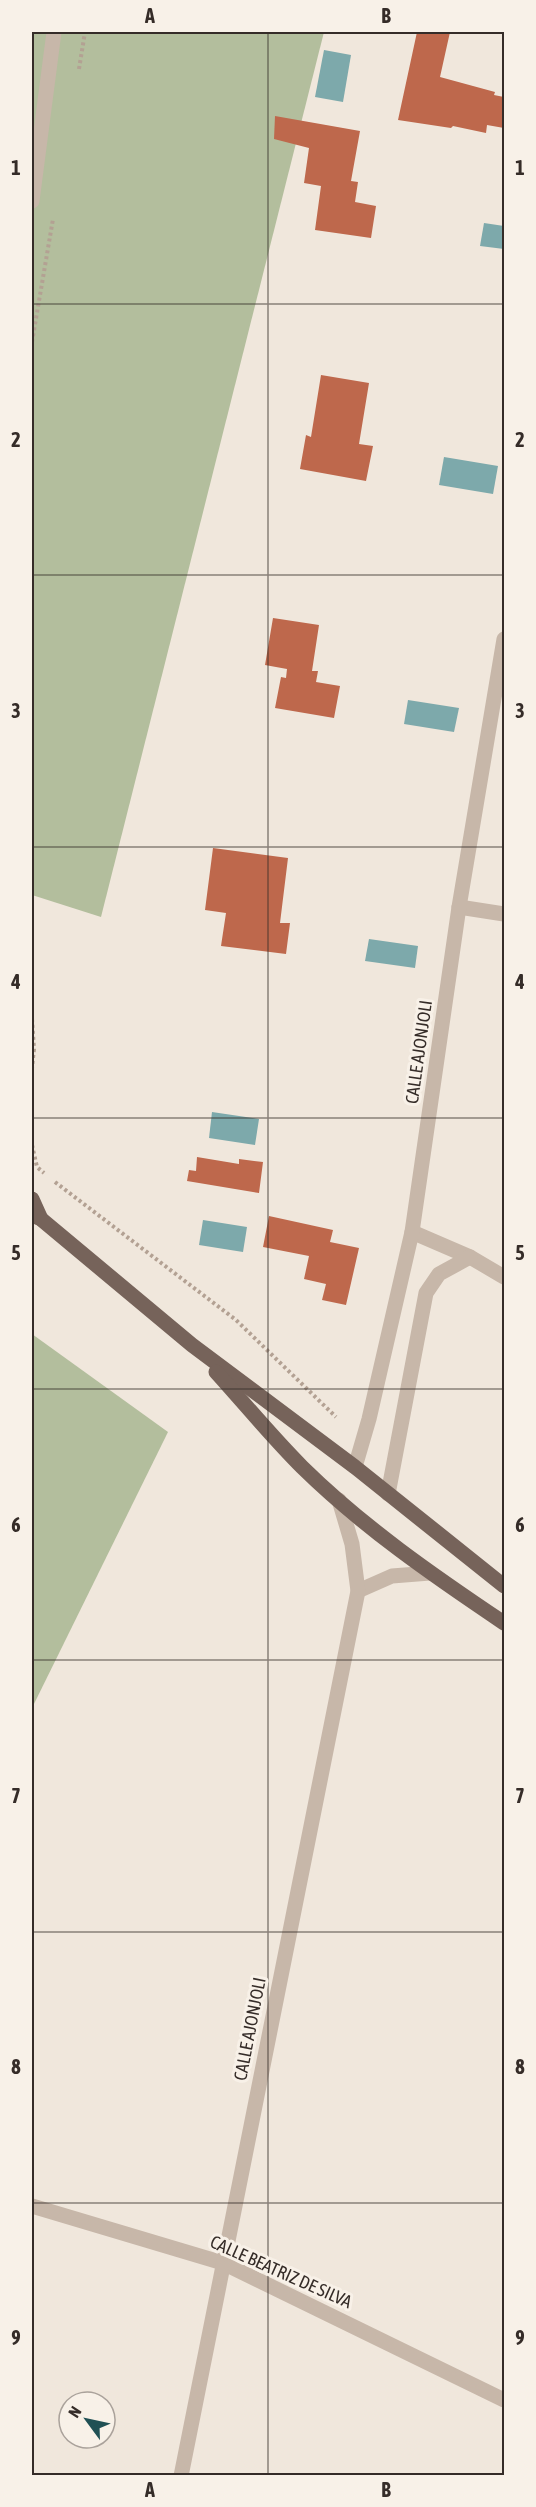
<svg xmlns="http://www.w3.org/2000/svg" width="536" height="2507" font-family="'Asap Condensed',sans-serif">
	<rect width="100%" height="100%" fill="#f0e7dc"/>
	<g fill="#b3be9d">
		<path d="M 32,32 L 324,32 L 101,917 L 32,895 Z"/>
		<path d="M 32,1334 L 168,1432 L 32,1708 Z"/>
	</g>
	<g fill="#7da9ab">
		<path d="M 324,50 L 351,55 L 343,102 L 315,97 Z"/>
		<path d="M 484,223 L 504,226 L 504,249 L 480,246 Z"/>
		<path d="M 444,457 L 498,466 L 493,494 L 439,485 Z"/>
		<path d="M 408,700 L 459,708 L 454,732 L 404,724 Z"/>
		<path d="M 369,939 L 418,946 L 415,968 L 365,961 Z"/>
		<path d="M 212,1112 L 259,1119 L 255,1145 L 209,1138 Z"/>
		<path d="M 203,1220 L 247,1227 L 243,1252 L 199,1245 Z"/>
	</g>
	<g fill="#be684c">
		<path d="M 417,32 L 450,32 L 440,77 L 495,92 L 494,95 L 504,97 L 504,128 L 487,125 L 486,133 L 453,126 L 451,128 L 398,120 Z"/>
		<path d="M 275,116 L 360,131 L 351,181 L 358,182 L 355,202 L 376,206 L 371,238 L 315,230 L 321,186 L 304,183 L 309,148 L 274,139 Z"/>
		<path d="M 321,375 L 369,383 L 359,444 L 373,446 L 366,481 L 300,469 L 306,435 L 311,437 Z"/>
		<path d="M 273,618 L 319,625 L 312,671 L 318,671 L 316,682 L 340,686 L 334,718 L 275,708 L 281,677 L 286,678 L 287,669 L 265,665 Z"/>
		<path d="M 213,848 L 288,858 L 280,923 L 290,923 L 286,954 L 221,946 L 226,913 L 205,910 Z"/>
		<path d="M 197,1157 L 239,1164 L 239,1159 L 263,1162 L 259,1193 L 187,1181 L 189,1170 L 196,1171 Z"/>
		<path d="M 269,1216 L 333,1230 L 330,1242 L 359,1248 L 346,1305 L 322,1300 L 326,1284 L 304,1279 L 309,1256 L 263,1247 Z"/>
	</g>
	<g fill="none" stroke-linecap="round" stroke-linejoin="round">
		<g stroke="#b3a193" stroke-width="4" stroke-dasharray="3 3" stroke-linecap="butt">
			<path d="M 79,69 L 85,32"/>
			<path d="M 32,342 L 53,219"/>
			<path d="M 32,1019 L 34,1049 L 32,1068"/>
			<path d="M 32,1145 L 37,1167 L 44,1173"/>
			<path d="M 55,1182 L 236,1320 L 336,1417"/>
		</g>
		<g stroke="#c7b7a9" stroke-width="15">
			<path d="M 32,201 L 54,32"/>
			<path d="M 459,907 L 504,914"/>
			<path d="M 412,1232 L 470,1257 L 504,1277"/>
			<path d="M 355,1467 L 369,1419 L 412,1232 L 459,907 L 504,639"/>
			<path d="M 388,1494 L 426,1293 L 439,1274 L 470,1257"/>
			<path d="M 358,1591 L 392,1576 L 430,1573"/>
			<path d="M 32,2206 L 223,2263 L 504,2400"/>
			<path d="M 181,2476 L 358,1591 L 352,1544 L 339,1500"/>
		</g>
		<g stroke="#76635a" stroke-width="15">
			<path d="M 32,1199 L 41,1219"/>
			<path d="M 32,1215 L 41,1219 L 192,1345 L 355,1467 L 504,1586"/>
			<path d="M 216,1372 C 245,1404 272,1437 302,1467 C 363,1527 434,1576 504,1623"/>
		</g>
	</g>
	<path fill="none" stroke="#352c28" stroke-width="1.5" stroke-opacity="0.55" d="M 268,32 L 268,2476M 32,304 L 504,304M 32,575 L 504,575M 32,847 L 504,847M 32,1118 L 504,1118M 32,1389 L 504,1389M 32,1660 L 504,1660M 32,1932 L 504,1932M 32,2203 L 504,2203"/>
	<g text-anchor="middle" stroke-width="6" stroke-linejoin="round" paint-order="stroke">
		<g font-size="18" fill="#352c28" stroke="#f8f1e8">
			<text transform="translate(419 1052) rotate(-82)" y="6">CALLE AJONJOLI</text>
			<text transform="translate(250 2029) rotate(-79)" y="6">CALLE AJONJOLI</text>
			<text transform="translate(281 2272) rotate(24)" y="6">CALLE BEATRIZ DE SILVA</text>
		</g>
	</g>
	<rect width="536" height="2507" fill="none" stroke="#f8f1e8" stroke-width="66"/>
	<g transform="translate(87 2420) rotate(303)"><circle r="28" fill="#f8f1e8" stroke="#aaa29b" stroke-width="1.5"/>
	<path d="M0-4.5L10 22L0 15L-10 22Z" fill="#205054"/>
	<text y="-9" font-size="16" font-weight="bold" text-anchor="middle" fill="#352c28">N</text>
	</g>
	<rect x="33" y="33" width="470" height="2441" fill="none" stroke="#352c28" stroke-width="2"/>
	<g font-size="20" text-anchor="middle" font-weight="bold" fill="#352c28">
		<text x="150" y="23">A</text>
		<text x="386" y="23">B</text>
		<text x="16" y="175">1</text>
		<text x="520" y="175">1</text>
		<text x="16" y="447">2</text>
		<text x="520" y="447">2</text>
		<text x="16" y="718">3</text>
		<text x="520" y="718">3</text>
		<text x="16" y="989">4</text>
		<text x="520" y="989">4</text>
		<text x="16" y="1260">5</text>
		<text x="520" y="1260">5</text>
		<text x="16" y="1532">6</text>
		<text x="520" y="1532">6</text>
		<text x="16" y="1803">7</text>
		<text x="520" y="1803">7</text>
		<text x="16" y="2074">8</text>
		<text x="520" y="2074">8</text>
		<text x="16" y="2345">9</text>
		<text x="520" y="2345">9</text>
		<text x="150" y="2497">A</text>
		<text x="386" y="2497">B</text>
	</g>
</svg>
